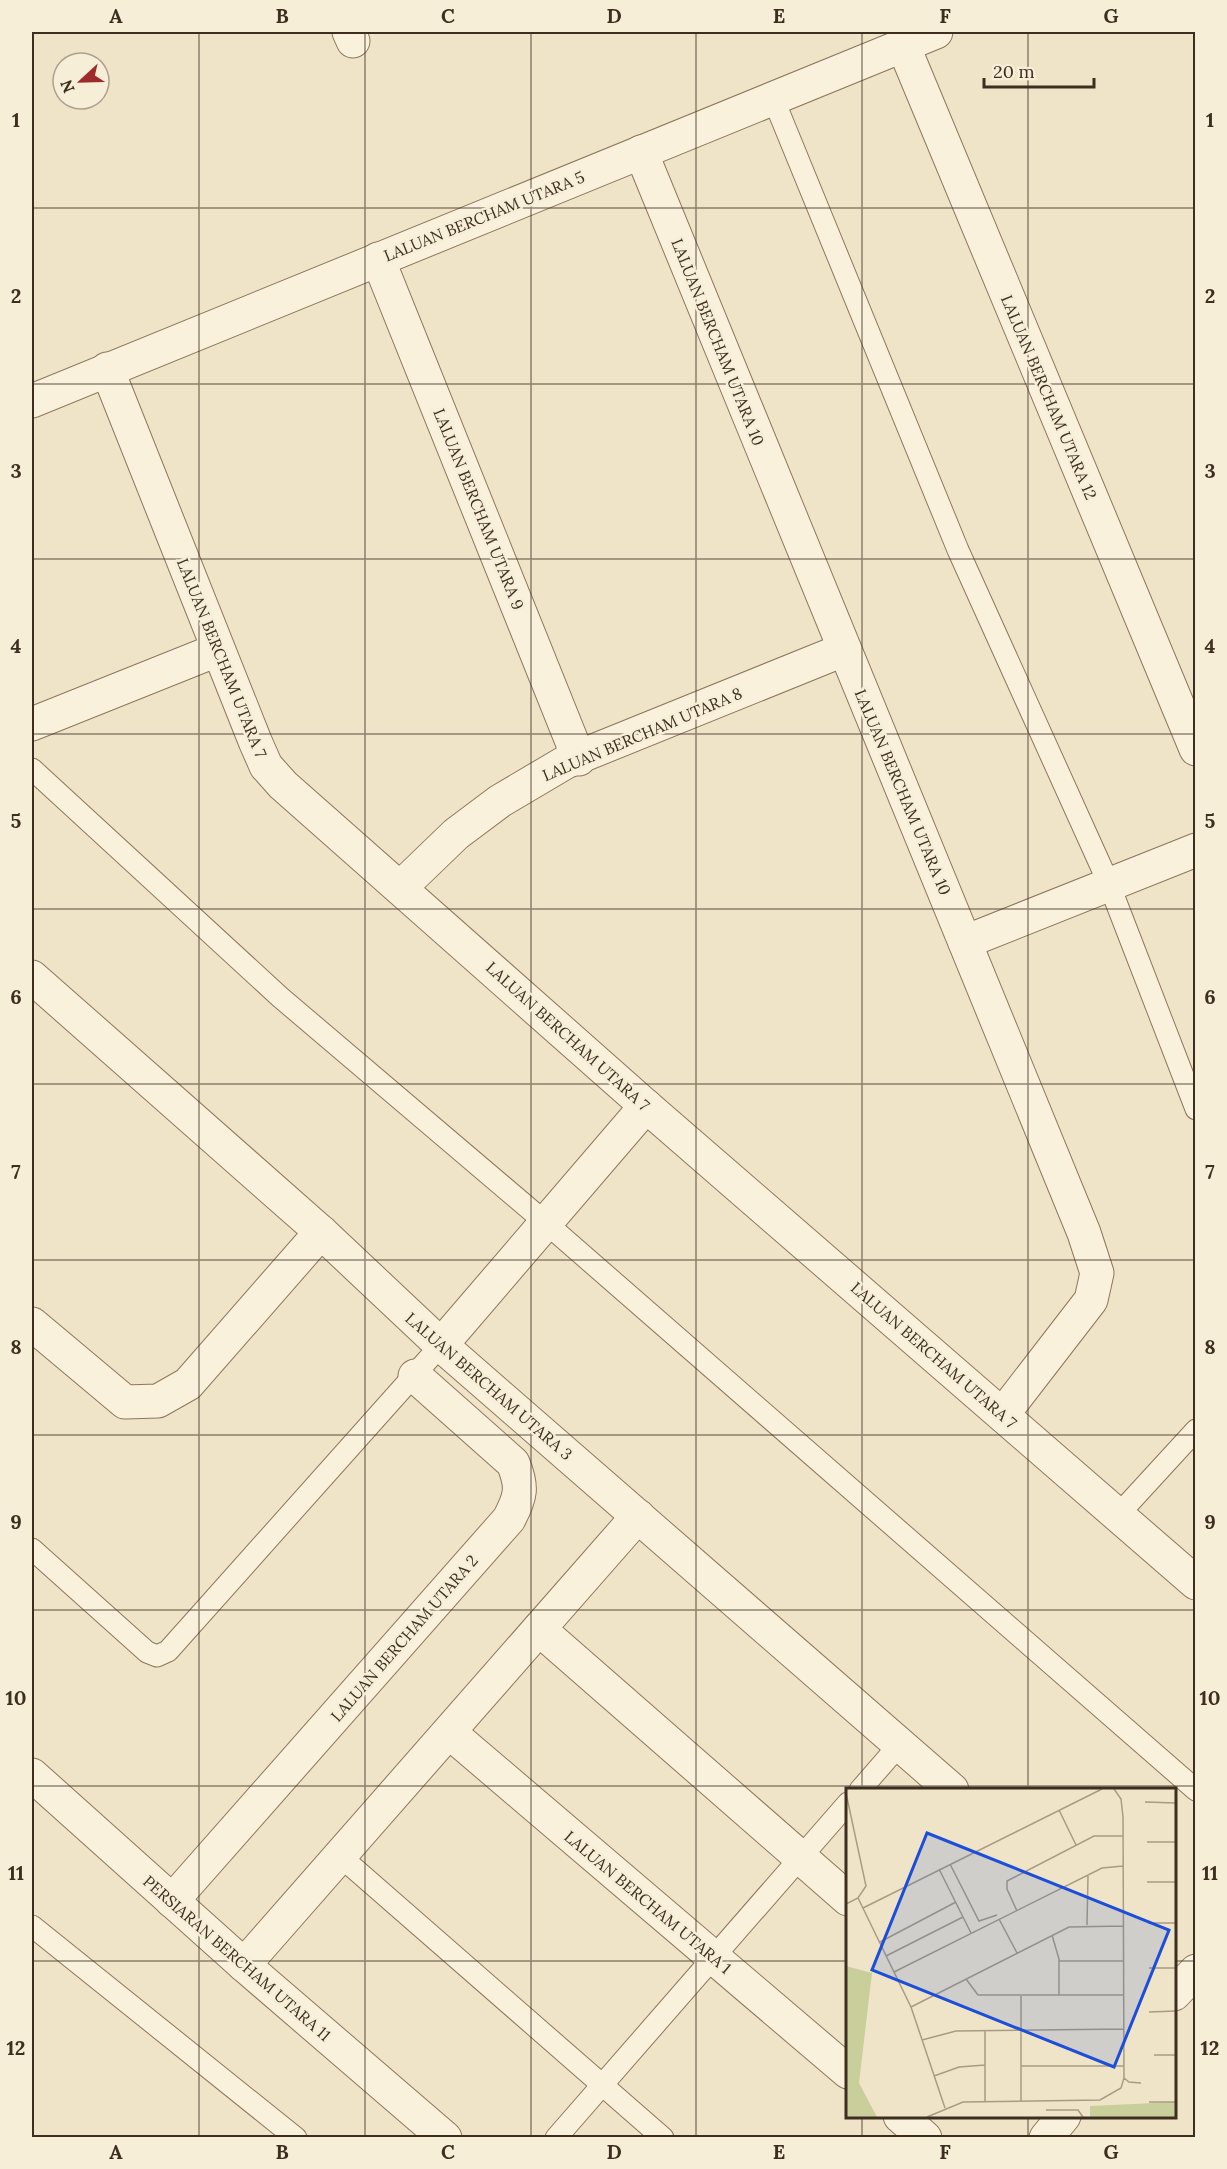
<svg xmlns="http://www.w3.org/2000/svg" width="1227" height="2169" font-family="Lora,serif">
	<rect width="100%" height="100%" fill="#f0e4c8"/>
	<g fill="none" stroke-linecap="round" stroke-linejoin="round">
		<g stroke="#8d765c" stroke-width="23">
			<g id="service">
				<path d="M 773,98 L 958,550 L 1109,884 L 1196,1109"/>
				<path d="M 32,769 L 280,997 L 546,1223 L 1196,1790"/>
				<path d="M 1118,1515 L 1196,1430"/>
				<path d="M 32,1549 L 147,1652 L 157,1656 L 168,1651 L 441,1345"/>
				<path d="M 860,1790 L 900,1744"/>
				<path d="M 340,1856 L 663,2138"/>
				<path d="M 32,1926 L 296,2138"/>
				<path d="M 556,2138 L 848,1803"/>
			</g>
		</g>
		<g stroke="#8d765c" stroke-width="35">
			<g id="minor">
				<path d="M 349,32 L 353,41"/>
				<path d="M 903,45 L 1196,749"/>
				<path d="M 641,152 L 1084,1233 L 1097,1273 L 1091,1300 L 1003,1414"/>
				<path d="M 378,259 L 579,759"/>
				<path d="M 107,369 L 255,741 L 266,766 L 283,785 L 646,1106 L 1196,1583"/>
				<path d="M 32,401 L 936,32"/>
				<path d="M 32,724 L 217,650"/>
				<path d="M 400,888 L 456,834 L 500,801 L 566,762 L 843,650"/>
				<path d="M 965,942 L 1196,850"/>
				<path d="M 32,977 L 321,1232 L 441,1345 L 952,1790"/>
				<path d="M 32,1324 L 125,1402 L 158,1401 L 188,1384 L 321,1232"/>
				<path d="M 441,1345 L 646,1106"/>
				<path d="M 539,1629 L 848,1899"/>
				<path d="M 449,1732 L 848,2072"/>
				<path d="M 32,1775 L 244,1965 L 445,2138"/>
				<path d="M 172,1901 L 509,1519 C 521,1496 523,1487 513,1463 L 415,1376"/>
				<path d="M 244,1965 L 638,1516"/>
				<path d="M 1174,1994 L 1196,1971"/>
				<path d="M 900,2116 L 925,2138"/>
				<path d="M 1046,2138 L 1064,2116"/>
			</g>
		</g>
		<use href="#service" stroke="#faf1dc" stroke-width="21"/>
		<use href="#minor" stroke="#faf1dc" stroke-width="33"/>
	</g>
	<path fill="none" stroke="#3d2e20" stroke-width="1.5" stroke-opacity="0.55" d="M 199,32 L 199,2138M 365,32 L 365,2138M 531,32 L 531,2138M 696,32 L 696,2138M 862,32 L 862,1790M 1028,32 L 1028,1790M 32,208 L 1196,208M 32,384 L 1196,384M 32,559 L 1196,559M 32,734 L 1196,734M 32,909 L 1196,909M 32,1084 L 1196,1084M 32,1260 L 1196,1260M 32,1435 L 1196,1435M 32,1610 L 1196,1610M 32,1786 L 1196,1786M 32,1961 L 848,1961M 1174,1961 L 1196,1961M 862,2116 L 862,2138M 1028,2116 L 1028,2138"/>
	<g text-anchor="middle" stroke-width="5" stroke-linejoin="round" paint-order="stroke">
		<g font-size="16" fill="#3d2e20" stroke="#f7eed8">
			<text transform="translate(484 216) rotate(-22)" y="6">LALUAN BERCHAM UTARA 5</text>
			<text transform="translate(718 342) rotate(68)" y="6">LALUAN BERCHAM UTARA 10</text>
			<text transform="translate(1049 397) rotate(67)" y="6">LALUAN BERCHAM UTARA 12</text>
			<text transform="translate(479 509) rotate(68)" y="6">LALUAN BERCHAM UTARA 9</text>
			<text transform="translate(222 658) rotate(68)" y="6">LALUAN BERCHAM UTARA 7</text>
			<text transform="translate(642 734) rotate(-23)" y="6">LALUAN BERCHAM UTARA 8</text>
			<text transform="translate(903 792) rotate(67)" y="6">LALUAN BERCHAM UTARA 10</text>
			<text transform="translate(568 1036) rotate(42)" y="6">LALUAN BERCHAM UTARA 7</text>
			<text transform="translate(934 1355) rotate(41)" y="6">LALUAN BERCHAM UTARA 7</text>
			<text transform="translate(489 1386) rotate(41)" y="6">LALUAN BERCHAM UTARA 3</text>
			<text transform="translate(404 1638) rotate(-49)" y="6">LALUAN BERCHAM UTARA 2</text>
			<text transform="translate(648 1902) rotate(40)" y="6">LALUAN BERCHAM UTARA 1</text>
			<text transform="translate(237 1958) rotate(41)" y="6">PERSIARAN BERCHAM UTARA 11</text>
		</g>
	</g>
	<g transform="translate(846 1788)">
		<rect width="330" height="330" fill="#f0e4c8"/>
		<path d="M 0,178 L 26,185 L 13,295 L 31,329 L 0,329 ZM 330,314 L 330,329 L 244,329 L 244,318 Z" fill="#c9cf9b"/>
		<path fill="none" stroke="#a89b85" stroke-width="1.5" d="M 0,5 L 20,98 L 12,110 L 0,116M 299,14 L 330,15M 213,22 L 230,57M 301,54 L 330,54M 104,76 L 133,133 L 151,127M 93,81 L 125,145M 301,94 L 330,94M 12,110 L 65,219 L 99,320M 17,120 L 256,1M 171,123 L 161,101 L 161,93 L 248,48 L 277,48M 153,131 L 171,165M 302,135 L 330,135M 241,137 L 242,88M 206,147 L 213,171 L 213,207M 34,154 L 110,114M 40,168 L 117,129M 213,173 L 277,173M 303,180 L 330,180M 48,184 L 256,80 L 277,78M 120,191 L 132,207 L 277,207M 65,219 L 223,139 L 277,138M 303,224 L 330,223M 139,242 L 139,313M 76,252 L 110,243 L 278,241M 308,267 L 330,267M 175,278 L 278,278M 88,288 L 113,279 L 139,277M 278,290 L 283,294 L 295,295M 175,313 L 175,208M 303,314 L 330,314M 200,322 L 232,322 L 237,329M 81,329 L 117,314 L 254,312 L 275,300 L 278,290 L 277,29 L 275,11 L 268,1"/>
		<path fill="#1d4ed8" fill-opacity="0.15" stroke="#1d4ed8" stroke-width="3" d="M 81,45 L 323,142 L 268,279 L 26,182 Z"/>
		<rect width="330" height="330" fill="none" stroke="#3d2e20" stroke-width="3"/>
	</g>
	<rect width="1227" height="2169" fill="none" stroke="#f7eed8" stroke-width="66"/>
	<g transform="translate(81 81) rotate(248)"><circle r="28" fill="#f7eed8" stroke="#ada18e" stroke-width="1.5"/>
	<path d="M0-4.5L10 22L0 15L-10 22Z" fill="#9e2a2b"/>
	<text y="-9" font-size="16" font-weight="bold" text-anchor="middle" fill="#3d2e20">N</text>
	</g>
	<path d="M984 78v9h110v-9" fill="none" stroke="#3d2e20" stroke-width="3"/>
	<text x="993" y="78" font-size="18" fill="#3d2e20" stroke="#f7eed8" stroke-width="4.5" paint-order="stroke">20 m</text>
	<rect x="33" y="33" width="1161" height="2103" fill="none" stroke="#3d2e20" stroke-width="2"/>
	<g font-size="20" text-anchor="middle" font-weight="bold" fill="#3d2e20">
		<text x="116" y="23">A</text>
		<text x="282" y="23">B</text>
		<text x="448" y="23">C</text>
		<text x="614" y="23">D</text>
		<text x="779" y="23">E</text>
		<text x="945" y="23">F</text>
		<text x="1111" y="23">G</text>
		<text x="16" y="127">1</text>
		<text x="1210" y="127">1</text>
		<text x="16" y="303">2</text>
		<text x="1210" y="303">2</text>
		<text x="16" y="478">3</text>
		<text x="1210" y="478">3</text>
		<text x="16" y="653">4</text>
		<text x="1210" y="653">4</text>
		<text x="16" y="828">5</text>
		<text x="1210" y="828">5</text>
		<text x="16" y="1004">6</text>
		<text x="1210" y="1004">6</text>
		<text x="16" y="1179">7</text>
		<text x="1210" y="1179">7</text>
		<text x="16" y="1354">8</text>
		<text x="1210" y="1354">8</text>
		<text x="16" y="1529">9</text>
		<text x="1210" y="1529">9</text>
		<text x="16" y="1705">10</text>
		<text x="1210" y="1705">10</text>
		<text x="16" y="1880">11</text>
		<text x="1210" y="1880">11</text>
		<text x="16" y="2055">12</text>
		<text x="1210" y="2055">12</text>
		<text x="116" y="2159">A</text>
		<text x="282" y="2159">B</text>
		<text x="448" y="2159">C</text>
		<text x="614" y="2159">D</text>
		<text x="779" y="2159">E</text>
		<text x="945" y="2159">F</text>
		<text x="1111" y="2159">G</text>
	</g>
</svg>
